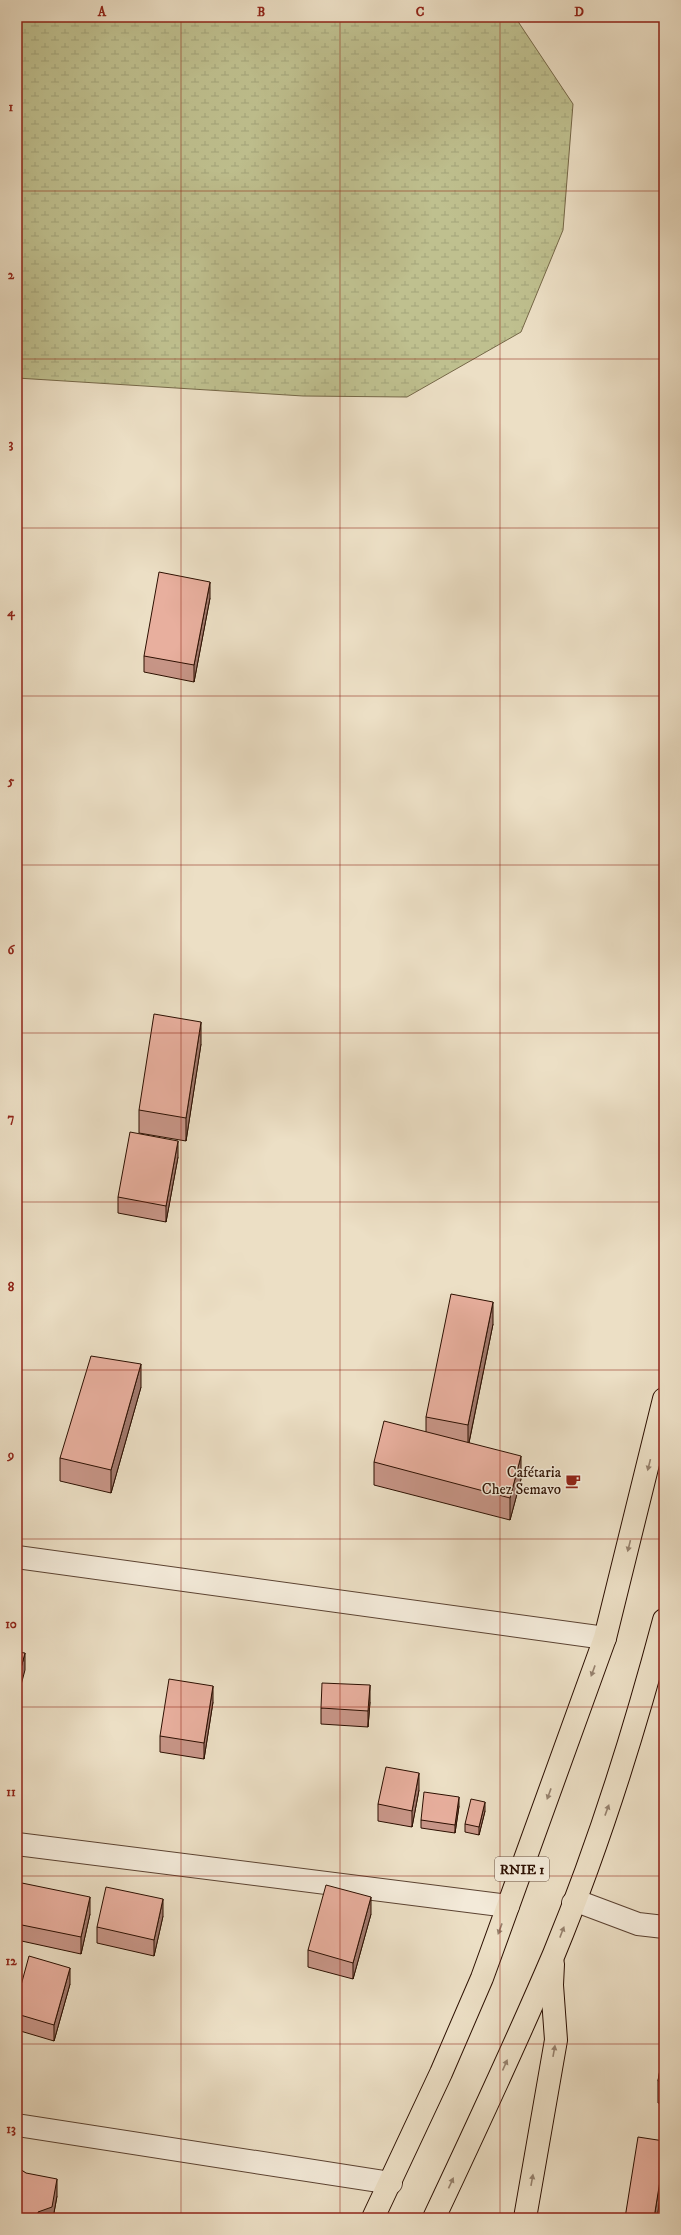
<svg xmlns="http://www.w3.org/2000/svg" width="681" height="2235" font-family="'IM FELL DW Pica',serif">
	<defs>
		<pattern id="wetland-marsh" width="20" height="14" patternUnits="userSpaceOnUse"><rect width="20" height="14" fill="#bfc08f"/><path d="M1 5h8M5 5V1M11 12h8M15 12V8" fill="none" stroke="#a4a47a"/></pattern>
	</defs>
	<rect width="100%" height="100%" fill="#ecdfc5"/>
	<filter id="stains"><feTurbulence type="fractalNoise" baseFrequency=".005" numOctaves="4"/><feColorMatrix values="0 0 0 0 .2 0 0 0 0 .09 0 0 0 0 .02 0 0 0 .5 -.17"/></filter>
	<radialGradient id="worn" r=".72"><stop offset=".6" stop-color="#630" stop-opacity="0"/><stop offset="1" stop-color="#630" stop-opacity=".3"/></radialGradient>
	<path fill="url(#wetland-marsh)" stroke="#766848" d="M 17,17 L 515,17 L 573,104 L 563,230 L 521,332 L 407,397 L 303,396 L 17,378 Z"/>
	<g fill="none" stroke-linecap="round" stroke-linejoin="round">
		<g stroke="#5c4332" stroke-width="24">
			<g id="minor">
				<path d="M 17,1557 L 605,1638"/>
				<path d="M 17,1844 L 508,1906"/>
				<path d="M 573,1903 L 582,1903 L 638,1924 L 664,1927"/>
				<path d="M 17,2125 L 391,2183"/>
			</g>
		</g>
		<g stroke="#2c0f01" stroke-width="24">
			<g id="highway">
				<path d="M 373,2218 L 441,2073 L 482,1978 L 605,1638 L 664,1399"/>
				<path d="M 434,2218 C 475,2131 516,2043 554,1954 C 599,1845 634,1733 664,1620"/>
				<path d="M 525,2218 L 556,2040 L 552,1985 L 553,1964"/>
			</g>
		</g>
		<use href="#minor" stroke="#f3ead9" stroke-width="22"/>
		<use href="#highway" stroke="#ecdfc5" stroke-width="22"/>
	</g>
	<g fill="#c89688" stroke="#2c0f01">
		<path d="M 210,598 L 194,682 L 144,672 L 144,656 Z"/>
		<path d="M 201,1044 L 186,1141 L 139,1133 L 139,1110 Z"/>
		<path d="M 178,1157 L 166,1222 L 118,1213 L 118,1197 Z"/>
		<path d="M 493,1324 L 469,1443 L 521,1479 L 510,1520 L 374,1485 L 374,1462 L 426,1432 L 426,1417 Z"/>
		<path d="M 141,1387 L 111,1493 L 60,1481 L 60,1458 Z"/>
		<path d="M 213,1702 L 204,1759 L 160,1752 L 160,1736 Z"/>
		<path d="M 370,1702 L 368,1727 L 321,1724 L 321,1708 Z"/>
		<path d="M 419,1790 L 412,1827 L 378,1821 L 378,1804 Z"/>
		<path d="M 459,1806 L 455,1833 L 421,1828 L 421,1820 Z"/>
		<path d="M 485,1811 L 479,1835 L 465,1832 L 465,1824 Z"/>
		<path d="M 17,1882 L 90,1914 L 81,1954 L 17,1940 Z"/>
		<path d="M 371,1914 L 353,1979 L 308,1967 L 308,1950 Z"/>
		<path d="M 163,1916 L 154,1956 L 97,1943 L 97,1927 Z"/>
		<path d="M 70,1984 L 54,2041 L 17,2030 L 17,2000 Z"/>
		<path d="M 664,2017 L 664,2038 L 663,2038 L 663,2022 Z"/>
		<path d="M 664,2046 L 664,2104 L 658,2103 L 658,2081 Z"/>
		<path d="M 17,2167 L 57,2196 L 53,2218 L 19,2218 L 17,2217 Z"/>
	</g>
	<g fill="#a27a6f" stroke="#2c0f01">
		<path d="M 210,582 L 210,598 L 194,682 L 194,665 Z"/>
		<path d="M 201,1022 L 201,1044 L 186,1141 L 186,1118 Z"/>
		<path d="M 178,1141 L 178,1157 L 166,1222 L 166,1206 Z"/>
		<path d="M 493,1302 L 493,1324 L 468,1447 L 468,1425 Z"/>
		<path d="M 141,1364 L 141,1387 L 111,1493 L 111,1470 Z"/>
		<path d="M 521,1456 L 521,1479 L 510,1520 L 510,1498 Z"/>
		<path d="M 25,1653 L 25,1670 L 17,1700 L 17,1683 Z"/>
		<path d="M 370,1685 L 370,1702 L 368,1727 L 368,1711 Z"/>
		<path d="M 213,1686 L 213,1702 L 204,1759 L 204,1743 Z"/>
		<path d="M 419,1773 L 419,1790 L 412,1827 L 412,1811 Z"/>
		<path d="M 459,1797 L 459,1806 L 455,1833 L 455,1825 Z"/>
		<path d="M 485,1802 L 485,1811 L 479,1835 L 479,1827 Z"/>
		<path d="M 90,1897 L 90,1914 L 81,1954 L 81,1937 Z"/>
		<path d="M 371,1897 L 371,1914 L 353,1979 L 353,1963 Z"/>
		<path d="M 163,1899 L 163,1916 L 154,1956 L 154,1940 Z"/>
		<path d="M 70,1968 L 70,1984 L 54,2041 L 54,2025 Z"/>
		<path d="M 664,2156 L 664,2172 L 657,2218 L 654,2218 Z"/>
		<path d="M 57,2179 L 57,2196 L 53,2218 L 38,2218 L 38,2212 Z"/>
	</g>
	<g fill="#e8af9e" stroke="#2c0f01">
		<path d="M 159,572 L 210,582 L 194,665 L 144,656 Z"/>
		<path d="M 154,1014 L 201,1022 L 186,1118 L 139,1110 Z"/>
		<path d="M 130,1132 L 178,1141 L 166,1206 L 118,1197 Z"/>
		<path d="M 451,1294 L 493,1302 L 468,1425 L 426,1417 Z"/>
		<path d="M 91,1356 L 141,1364 L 111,1470 L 60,1458 Z"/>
		<path d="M 384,1421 L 521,1456 L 510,1498 L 374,1462 Z"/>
		<path d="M 17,1652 L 25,1653 L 17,1683 Z"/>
		<path d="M 169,1679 L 213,1686 L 204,1743 L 160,1736 Z"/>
		<path d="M 322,1683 L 370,1685 L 368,1711 L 321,1708 Z"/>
		<path d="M 386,1767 L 419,1773 L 412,1811 L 378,1804 Z"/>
		<path d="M 424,1792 L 459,1797 L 455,1825 L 421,1820 Z"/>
		<path d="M 471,1799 L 485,1802 L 479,1827 L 465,1824 Z"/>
		<path d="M 17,1882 L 90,1897 L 81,1937 L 17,1924 Z"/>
		<path d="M 326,1885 L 371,1897 L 353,1963 L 308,1950 Z"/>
		<path d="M 106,1887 L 163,1899 L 154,1940 L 97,1927 Z"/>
		<path d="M 29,1956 L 70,1968 L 54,2025 L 17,2014 L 17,2000 Z"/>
		<path d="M 664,2046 L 664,2082 L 658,2081 Z"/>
		<path d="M 638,2137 L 664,2141 L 664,2156 L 654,2218 L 625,2218 Z"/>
		<path d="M 17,2167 L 26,2173 L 57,2179 L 52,2207 L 38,2212 L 38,2218 L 19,2218 L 21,2202 L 17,2201 Z"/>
	</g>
	<defs><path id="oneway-solid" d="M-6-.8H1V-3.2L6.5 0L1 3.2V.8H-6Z"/></defs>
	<g fill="#96816d">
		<use href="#oneway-solid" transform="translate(649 1465) rotate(104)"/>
		<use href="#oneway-solid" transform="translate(629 1546) rotate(104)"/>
		<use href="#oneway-solid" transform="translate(593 1671) rotate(110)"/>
		<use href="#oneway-solid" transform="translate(549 1794) rotate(110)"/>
		<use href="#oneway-solid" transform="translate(607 1810) rotate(-70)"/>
		<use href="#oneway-solid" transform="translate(500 1929) rotate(110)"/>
		<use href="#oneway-solid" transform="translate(562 1932) rotate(-69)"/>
		<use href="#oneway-solid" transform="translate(554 2051) rotate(-80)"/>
		<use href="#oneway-solid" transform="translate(505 2065) rotate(-66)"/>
		<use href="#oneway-solid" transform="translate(532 2180) rotate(-80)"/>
		<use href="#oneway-solid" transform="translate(451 2183) rotate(-65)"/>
	</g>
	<path fill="none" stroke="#8f2418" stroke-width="1" stroke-opacity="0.55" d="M 181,17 L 181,2218M 340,17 L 340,2218M 500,17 L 500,2218M 17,191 L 664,191M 17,359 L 664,359M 17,528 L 664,528M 17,696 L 664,696M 17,865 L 664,865M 17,1033 L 664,1033M 17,1202 L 664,1202M 17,1370 L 664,1370M 17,1539 L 664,1539M 17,1707 L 664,1707M 17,1876 L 664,1876M 17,2044 L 664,2044"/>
	<defs>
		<g id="cafe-bare" transform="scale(1.2)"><path d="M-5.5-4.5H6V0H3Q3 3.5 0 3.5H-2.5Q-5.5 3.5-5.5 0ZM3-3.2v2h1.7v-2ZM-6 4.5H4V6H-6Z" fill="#8f2418" stroke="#f3ead9" stroke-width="2.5" paint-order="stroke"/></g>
	</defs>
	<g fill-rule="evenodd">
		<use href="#cafe-bare" x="573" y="1481"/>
	</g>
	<g text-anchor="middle" stroke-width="3" stroke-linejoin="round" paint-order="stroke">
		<rect fill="#f3ead9" stroke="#685142" stroke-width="1" x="495" y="1857" width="54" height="24" rx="3"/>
		<g font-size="14" font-weight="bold" fill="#2c0f01">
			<text x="522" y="1874">RNIE 1</text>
		</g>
		<g font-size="15" fill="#2c0f01" stroke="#f3ead9" text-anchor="end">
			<text x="561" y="1477">Cafétaria<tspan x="561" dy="17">Chez Semavo</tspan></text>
		</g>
	</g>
	<rect width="681" height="2235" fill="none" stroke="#ecdfc5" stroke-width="44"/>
	<rect x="22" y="22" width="637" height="2191" fill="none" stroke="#8f2418" stroke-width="1.5"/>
	<g font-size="13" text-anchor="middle" font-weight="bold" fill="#8f2418">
		<text x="102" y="16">A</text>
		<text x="261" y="16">B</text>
		<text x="420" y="16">C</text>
		<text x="579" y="16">D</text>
		<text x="11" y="111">1</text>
		<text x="11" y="279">2</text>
		<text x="11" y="448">3</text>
		<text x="11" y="616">4</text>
		<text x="11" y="785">5</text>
		<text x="11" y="954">6</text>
		<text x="11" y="1122">7</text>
		<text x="11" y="1291">8</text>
		<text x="11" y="1459">9</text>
		<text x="11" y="1628">10</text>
		<text x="11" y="1796">11</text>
		<text x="11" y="1965">12</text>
		<text x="11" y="2133">13</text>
	</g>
	<rect width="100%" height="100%" filter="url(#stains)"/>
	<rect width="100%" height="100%" fill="url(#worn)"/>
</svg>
